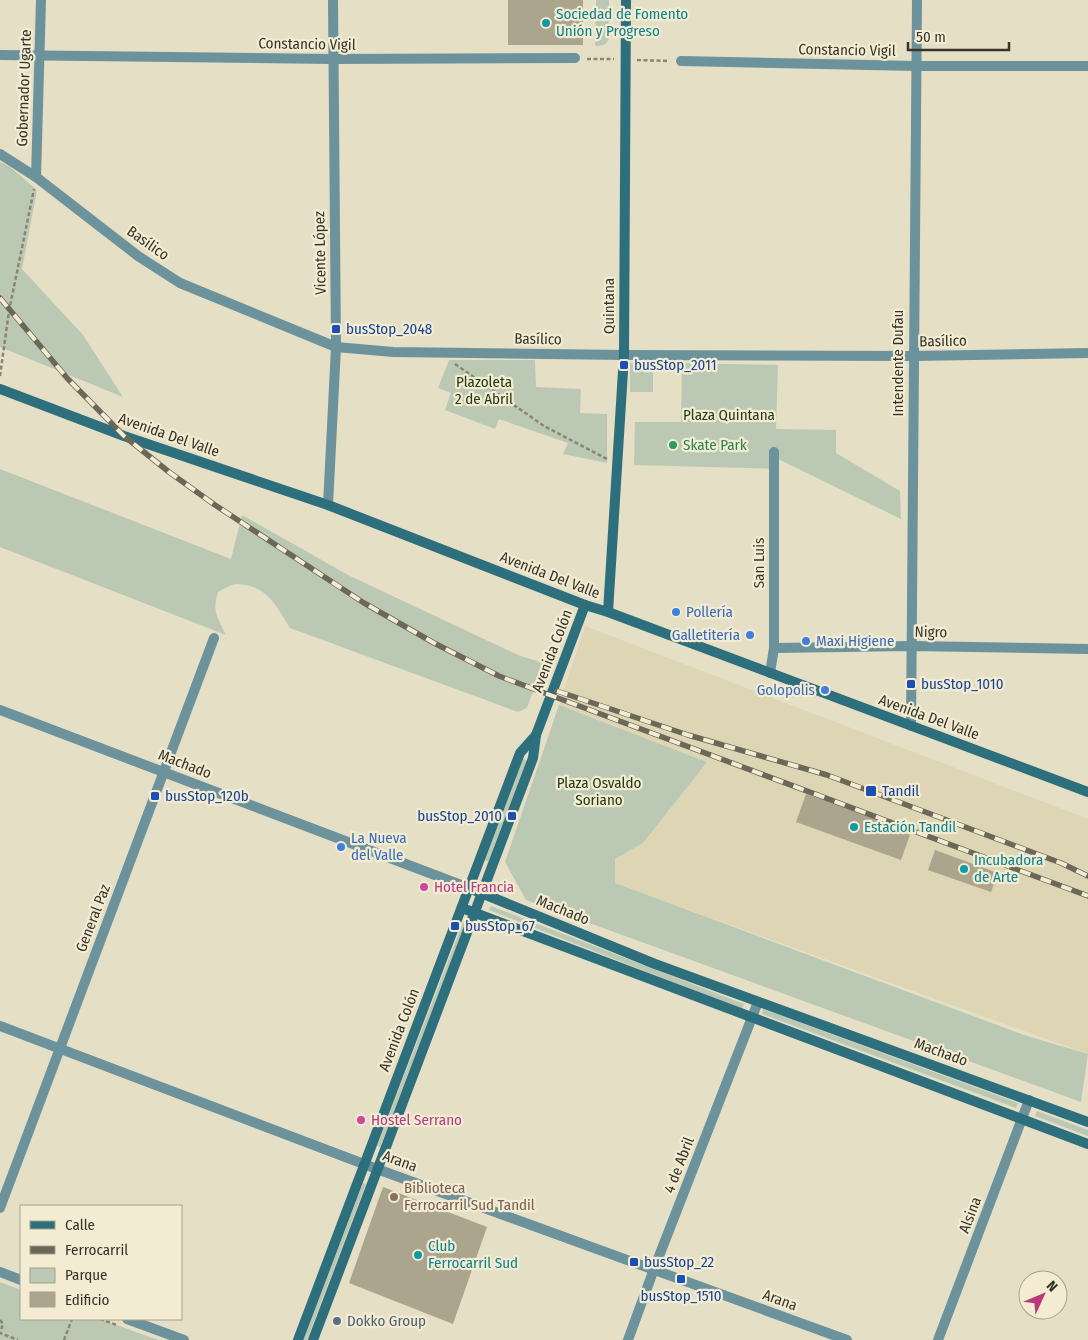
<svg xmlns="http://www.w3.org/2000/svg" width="1088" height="1340" font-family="'Fira Sans Condensed',sans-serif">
	<rect width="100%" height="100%" fill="#e5dfc6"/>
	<path fill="#ddd5b4" d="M 585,626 L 1088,819 L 1088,1054 L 614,883 L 615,859 L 643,843 L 707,762 L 559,705 Z"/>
	<g fill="#bbc9b4">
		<path d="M 596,0 L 609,0 L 609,38 C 607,45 602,46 595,46 Z"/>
		<path d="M 0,162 L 10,167 L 37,190 L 22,269 L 83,335 L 123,397 L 0,347 Z"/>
		<path d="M 449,360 L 535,360 L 536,387 L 581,389 L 580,413 L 607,414 L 607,463 L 563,454 L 568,443 L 499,419 L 495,429 L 445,410 L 451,393 L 438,388 Z"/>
		<rect x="630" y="363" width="23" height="29"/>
		<path d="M 682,363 L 778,365 L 776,429 L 836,430 L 836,453 L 900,491 L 901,519 L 778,459 L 778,469 L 634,465 L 635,422 L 681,422 Z"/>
		<path d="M 0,469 L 231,559 L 242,515 L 348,575 L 518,655 L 543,663 L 527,708 L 518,712 L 290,628 C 276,606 267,585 237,584 C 231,584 224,589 218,592 C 212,611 217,617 226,635 L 0,547 Z"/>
		<path d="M 559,705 L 707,762 L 643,843 L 615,859 L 615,883 L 1024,1035 L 1088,1054 L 1081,1102 L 526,900 L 505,862 Z"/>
		<path d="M 523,759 L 527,760 L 488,862 L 485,860 Z"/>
		<path d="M 491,906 L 744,1004 L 742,1009 L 489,910 Z"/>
		<path d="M 463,922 L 466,924 L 380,1147 L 377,1146 Z"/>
		<path d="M 763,1009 L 1018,1103 L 1016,1108 L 762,1014 Z"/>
		<path d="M 1037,1111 L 1088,1130 L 1088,1136 L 1035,1116 Z"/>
		<path d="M 363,1183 L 366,1184 L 307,1340 L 303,1340 Z"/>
		<path d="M 0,1282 L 21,1290 L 21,1319 L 100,1319 L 158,1340 L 0,1340 Z"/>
	</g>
	<g fill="#aba58d">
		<rect x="508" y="0" width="75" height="45"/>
		<path d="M 806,794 L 911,832 L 901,860 L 796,822 Z"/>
		<path d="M 935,850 L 998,873 L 991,892 L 928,870 Z"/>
		<path d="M 383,1187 L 487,1227 L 453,1324 L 349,1283 Z"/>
	</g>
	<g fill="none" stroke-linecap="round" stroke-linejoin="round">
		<g stroke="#898574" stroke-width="2.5" stroke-dasharray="4 2.5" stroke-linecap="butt">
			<path d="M 587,59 L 614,59"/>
			<path d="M 637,60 L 669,61"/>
			<path d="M 455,364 L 544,426 L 607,459"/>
			<path d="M 0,376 L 9,311 L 34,189"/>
			<path d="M 100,1319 L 117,1325"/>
			<path d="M 0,1320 L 3,1324 L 0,1333 L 18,1340"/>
			<path d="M 64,1340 L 72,1319"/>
		</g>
		<g stroke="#6c939c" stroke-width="10">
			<path d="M 0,55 L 332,59 L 575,58"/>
			<path d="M 681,61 L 916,66 L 1088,66"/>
			<path d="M 0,154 L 36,177 L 138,256 L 180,283 L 336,347 L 393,352 L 624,355 L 913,356 L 1088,353"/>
			<path d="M 36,177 L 41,0"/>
			<path d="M 328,505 L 336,347 L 333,0"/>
			<path d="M 774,648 L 911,646 L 1088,649"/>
			<path d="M 770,673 L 774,648 L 774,452"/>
			<path d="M 0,710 L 469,888"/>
			<path d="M 911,726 L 917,0"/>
			<path d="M 0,1026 L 377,1169 L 847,1340"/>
			<path d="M 0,1208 L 214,638"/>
			<path d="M 0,1272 L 21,1280"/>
			<path d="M 127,1319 L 184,1340"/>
			<path d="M 628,1340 L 654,1269 L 758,1002"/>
			<path d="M 938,1340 L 1029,1100"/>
		</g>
		<g stroke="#2d6f7c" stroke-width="10">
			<path d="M 0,389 L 124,436 L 328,505 L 585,605 L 608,612 L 1088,792"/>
			<path d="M 608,612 L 624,355 L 626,0"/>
			<path d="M 469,888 L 655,964 L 1088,1122"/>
			<path d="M 462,908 L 1088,1144"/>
			<path d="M 298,1340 L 520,753 L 536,735"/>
			<path d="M 313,1340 L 533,758 L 536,735 L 585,605"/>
		</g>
		<g stroke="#6b6859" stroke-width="5.5">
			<g id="rail">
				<path d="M 0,298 L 67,378 L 124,436 L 169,472 L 215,505 L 364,603 L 434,643 L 499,676 L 1088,896"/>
				<path d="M 557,691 L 688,735 L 827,775 L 1061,863 L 1088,876"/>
			</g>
		</g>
		<use href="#rail" stroke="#f3ecd3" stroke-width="4" stroke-dasharray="11" stroke-linecap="butt"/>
	</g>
	<g fill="#0f9aa8" stroke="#f3ecd3" stroke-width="2">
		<circle cx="546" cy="23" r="5"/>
		<circle cx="854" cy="827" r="5"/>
		<circle cx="964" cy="869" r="5"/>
		<circle cx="418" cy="1255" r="5"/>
	</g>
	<g fill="#1a4fb4" stroke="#f3ecd3" stroke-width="2">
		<rect x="331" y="324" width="10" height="10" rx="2.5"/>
		<rect x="619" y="360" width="10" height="10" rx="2.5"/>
		<rect x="906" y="679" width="10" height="10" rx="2.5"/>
		<rect x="865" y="785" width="12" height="12" rx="2.5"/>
		<rect x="150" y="791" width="10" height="10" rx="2.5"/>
		<rect x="507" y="811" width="10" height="10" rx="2.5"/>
		<rect x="450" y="921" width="10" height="10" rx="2.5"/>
		<rect x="629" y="1257" width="10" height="10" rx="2.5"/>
		<rect x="676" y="1274" width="10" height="10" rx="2.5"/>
	</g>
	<circle fill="#2e9e5b" stroke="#f3ecd3" stroke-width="2" cx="673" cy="445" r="5"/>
	<g fill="#3f7fe0" stroke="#f3ecd3" stroke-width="2">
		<circle cx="676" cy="612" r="5"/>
		<circle cx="750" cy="635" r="5"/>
		<circle cx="806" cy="641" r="5"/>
		<circle cx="825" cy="690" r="5"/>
		<circle cx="341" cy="847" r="5"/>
	</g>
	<g fill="#d1479c" stroke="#f3ecd3" stroke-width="2">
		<circle cx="424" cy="887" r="5"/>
		<circle cx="361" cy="1120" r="5"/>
	</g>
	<circle fill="#8d6e63" stroke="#f3ecd3" stroke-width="2" cx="394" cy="1197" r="5"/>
	<circle fill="#5c6f8a" stroke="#f3ecd3" stroke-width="2" cx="337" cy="1321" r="5"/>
	<g text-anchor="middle" stroke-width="4.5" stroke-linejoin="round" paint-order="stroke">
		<g font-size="15" fill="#0d838f" stroke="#f3ecd3" text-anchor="start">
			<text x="556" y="19">Sociedad de Fomento<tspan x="556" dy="17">Unión y Progreso</tspan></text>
			<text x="864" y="832">Estación Tandil</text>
			<text x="974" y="865">Incubadora<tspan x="974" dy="17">de Arte</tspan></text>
			<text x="428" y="1251">Club<tspan x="428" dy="17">Ferrocarril Sud</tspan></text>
		</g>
		<g font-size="15" fill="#36342a" stroke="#f3ecd3">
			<text transform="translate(307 44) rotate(1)" y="5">Constancio Vigil</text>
			<text transform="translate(847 50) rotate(1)" y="5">Constancio Vigil</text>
			<text transform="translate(24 88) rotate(-88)" y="5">Gobernador Ugarte</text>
			<text transform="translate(148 243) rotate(35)" y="5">Basílico</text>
			<text transform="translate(320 253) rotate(-91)" y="5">Vicente López</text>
			<text transform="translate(609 306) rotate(-90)" y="5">Quintana</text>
			<text transform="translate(538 339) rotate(1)" y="5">Basílico</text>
			<text transform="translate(943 341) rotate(-1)" y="5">Basílico</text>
			<text transform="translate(898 363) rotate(-90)" y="5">Intendente Dufau</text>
			<text transform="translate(169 435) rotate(19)" y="5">Avenida Del Valle</text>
			<text transform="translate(759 563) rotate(-90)" y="5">San Luis</text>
			<text transform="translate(550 575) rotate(21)" y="5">Avenida Del Valle</text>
			<text transform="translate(931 632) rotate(1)" y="5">Nigro</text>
			<text transform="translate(552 651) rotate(-69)" y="5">Avenida Colón</text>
			<text transform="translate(929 717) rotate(20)" y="5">Avenida Del Valle</text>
			<text transform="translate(185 764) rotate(21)" y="5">Machado</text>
			<text transform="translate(563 910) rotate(22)" y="5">Machado</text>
			<text transform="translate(93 918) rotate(-69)" y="5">General Paz</text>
			<text transform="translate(399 1030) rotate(-69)" y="5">Avenida Colón</text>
			<text transform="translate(941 1052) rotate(20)" y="5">Machado</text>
			<text transform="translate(400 1161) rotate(20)" y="5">Arana</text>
			<text transform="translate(679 1165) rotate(-69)" y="5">4 de Abril</text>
			<text transform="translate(970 1215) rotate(-69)" y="5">Alsina</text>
			<text transform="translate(780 1300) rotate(20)" y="5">Arana</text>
		</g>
		<g font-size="15" fill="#164399" stroke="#f3ecd3" text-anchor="start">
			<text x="346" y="334">busStop_2048</text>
			<text x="634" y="370">busStop_2011</text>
			<text x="921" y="689">busStop_1010</text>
			<text x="882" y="796">Tandil</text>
			<text x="165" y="801">busStop_120b</text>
			<text x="502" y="821" text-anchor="end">busStop_2010</text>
			<text x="465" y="931">busStop_67</text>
			<text x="644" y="1267">busStop_22</text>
			<text x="681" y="1301" text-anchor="middle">busStop_1510</text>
		</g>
		<g font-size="15" fill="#243b12" stroke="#f3ecd3">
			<text x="484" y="387">Plazoleta<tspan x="484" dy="17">2 de Abril</tspan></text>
			<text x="729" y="420">Plaza Quintana</text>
			<text x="599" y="788">Plaza Osvaldo<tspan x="599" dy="17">Soriano</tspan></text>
		</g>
		<g font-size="15" fill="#27864d" stroke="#f3ecd3" text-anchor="start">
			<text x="683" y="450">Skate Park</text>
		</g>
		<g font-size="15" fill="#366cbe" stroke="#f3ecd3" text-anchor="start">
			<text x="686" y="617">Pollería</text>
			<text x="740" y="640" text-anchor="end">Galletitería</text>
			<text x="816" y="646">Maxi Higiene</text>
			<text x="815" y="695" text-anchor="end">Golopolis</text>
			<text x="351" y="843">La Nueva<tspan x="351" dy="17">del Valle</tspan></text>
		</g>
		<g font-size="15" fill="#b23c85" stroke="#f3ecd3" text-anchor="start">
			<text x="434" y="892">Hotel Francia</text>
			<text x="371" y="1125">Hostel Serrano</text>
		</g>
		<g font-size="15" fill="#785e54" stroke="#f3ecd3" text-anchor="start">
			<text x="404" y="1193">Biblioteca<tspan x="404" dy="17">Ferrocarril Sud Tandil</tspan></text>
		</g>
		<g font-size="15" fill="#4e5e75" stroke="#f3ecd3" text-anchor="start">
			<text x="347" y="1326">Dokko Group</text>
		</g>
	</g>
	<rect x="20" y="1205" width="162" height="115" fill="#f3ecd3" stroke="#a7a28f"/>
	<rect x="30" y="1221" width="25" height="8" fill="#2d6f7c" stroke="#a7a28f"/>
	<text x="65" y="1230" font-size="15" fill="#36342a">Calle</text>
	<rect x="30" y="1246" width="25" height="8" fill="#6b6859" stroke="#a7a28f"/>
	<text x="65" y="1255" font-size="15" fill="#36342a">Ferrocarril</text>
	<rect x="30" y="1268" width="25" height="15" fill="#bbc9b4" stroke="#a7a28f"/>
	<text x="65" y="1280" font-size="15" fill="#36342a">Parque</text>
	<rect x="30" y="1292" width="25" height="15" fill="#aba58d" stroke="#a7a28f"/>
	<text x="65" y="1305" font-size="15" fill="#36342a">Edificio</text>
	<g transform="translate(1043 1295) rotate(46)"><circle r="24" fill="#f3ecd3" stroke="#a7a28f"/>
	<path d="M0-4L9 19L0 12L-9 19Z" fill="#bc377a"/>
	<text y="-8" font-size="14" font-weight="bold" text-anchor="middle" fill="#36342a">N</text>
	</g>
	<path d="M908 42v8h101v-8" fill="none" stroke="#36342a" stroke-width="2.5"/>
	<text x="916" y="42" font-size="15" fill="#36342a" stroke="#f3ecd3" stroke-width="4" paint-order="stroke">50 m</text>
</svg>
